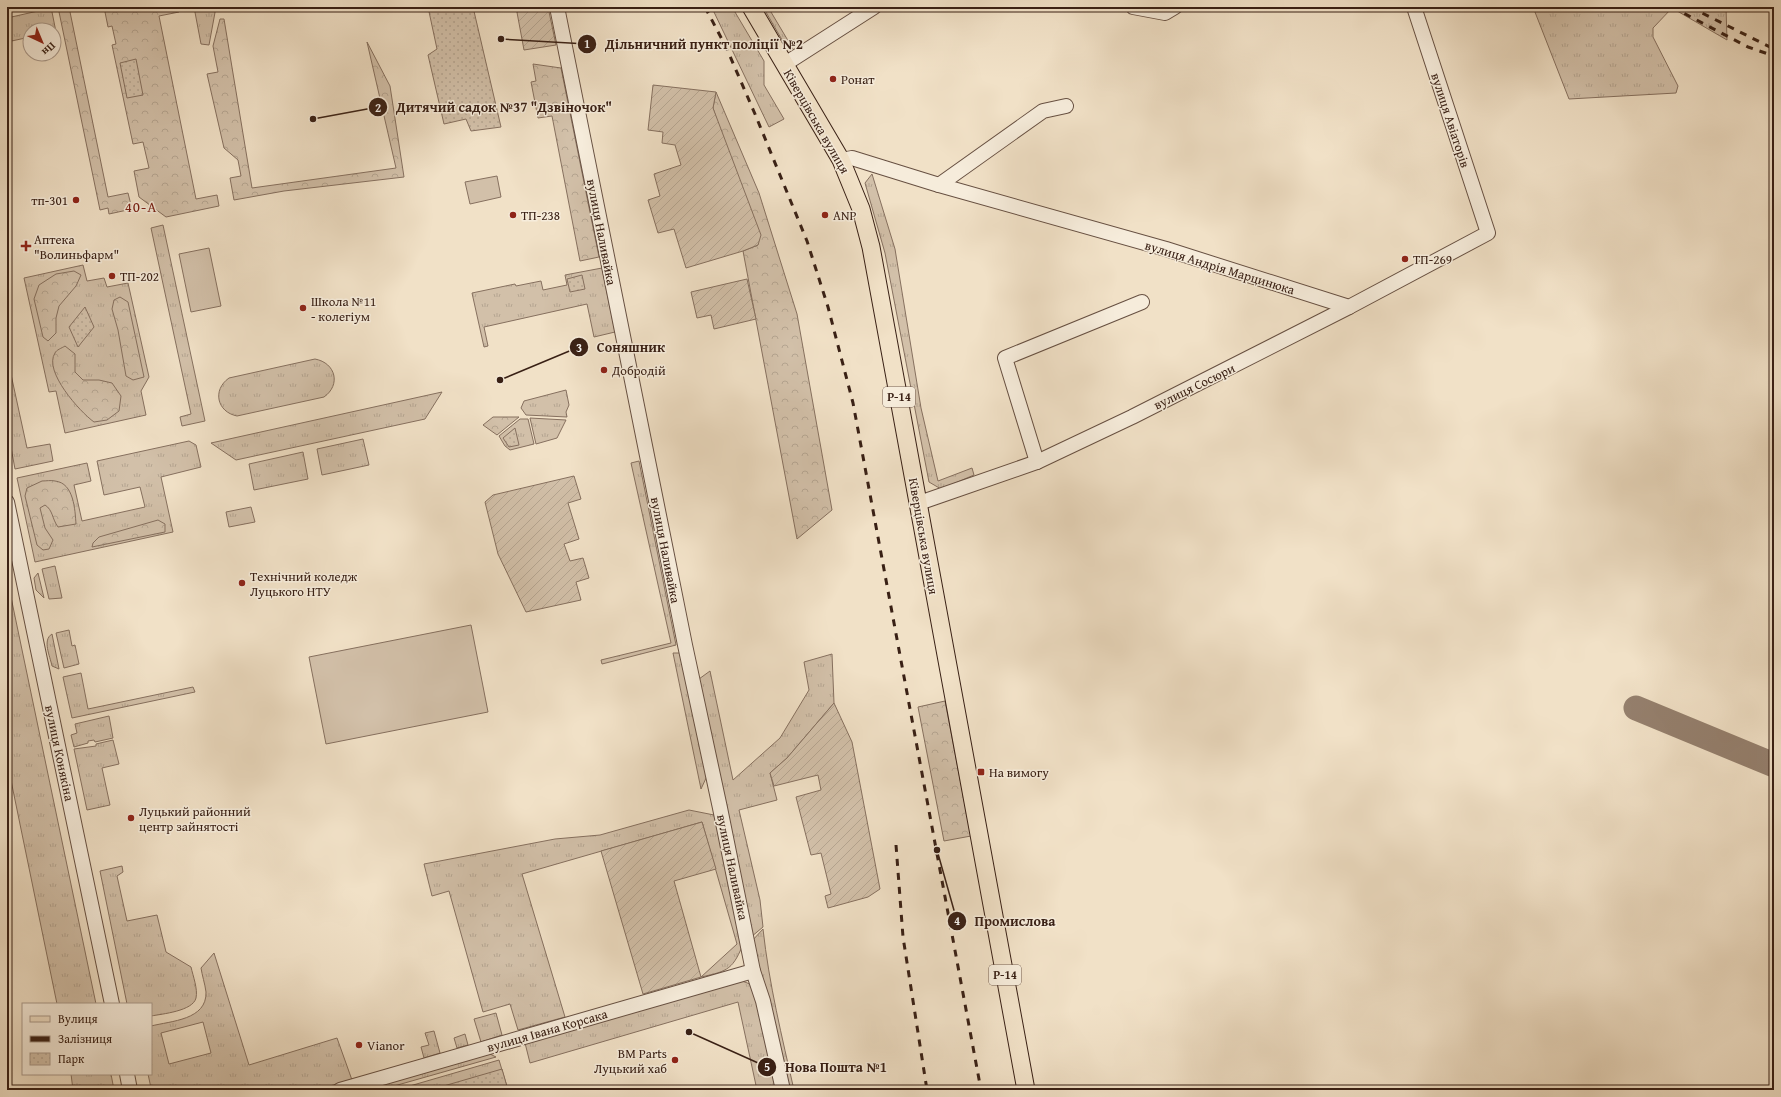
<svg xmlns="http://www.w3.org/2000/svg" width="1781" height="1097" font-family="'Gentium Book Plus',serif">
	<defs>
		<pattern id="grass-tufts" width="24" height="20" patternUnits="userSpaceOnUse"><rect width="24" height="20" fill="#d2c0a9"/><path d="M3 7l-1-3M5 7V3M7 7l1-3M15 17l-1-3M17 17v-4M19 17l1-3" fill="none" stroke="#b5a591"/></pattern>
		<pattern id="forest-crowns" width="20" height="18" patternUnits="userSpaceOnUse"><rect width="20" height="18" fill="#d2c0a9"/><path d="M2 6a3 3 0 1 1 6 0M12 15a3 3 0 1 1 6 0" fill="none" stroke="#b5a591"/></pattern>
		<pattern id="park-dots" width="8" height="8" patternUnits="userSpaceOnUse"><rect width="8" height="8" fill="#d2c0a9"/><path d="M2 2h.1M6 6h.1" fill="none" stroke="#b5a591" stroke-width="1.8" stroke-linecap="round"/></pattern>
		<pattern id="garden-furrows" width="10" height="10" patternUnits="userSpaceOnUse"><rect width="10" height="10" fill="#d2c0a9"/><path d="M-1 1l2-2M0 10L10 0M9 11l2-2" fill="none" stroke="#b5a591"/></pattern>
	</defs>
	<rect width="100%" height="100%" fill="#f1e1c7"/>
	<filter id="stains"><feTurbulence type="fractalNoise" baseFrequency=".005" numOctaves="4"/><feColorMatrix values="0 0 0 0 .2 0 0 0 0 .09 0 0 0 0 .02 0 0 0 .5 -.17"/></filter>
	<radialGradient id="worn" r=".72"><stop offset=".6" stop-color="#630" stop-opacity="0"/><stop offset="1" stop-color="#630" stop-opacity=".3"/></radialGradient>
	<g fill="url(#grass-tufts)" stroke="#86705f" fill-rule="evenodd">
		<path d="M 38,7 L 51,7 L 56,32 L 54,32 L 54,30 L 30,30 L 30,37 L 7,42 L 7,18 L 38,11 Z"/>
		<path d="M 194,7 L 216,7 L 209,45 L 201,44 Z"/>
		<path d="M 718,7 L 732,7 L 764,61 L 764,85 L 784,119 L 769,127 L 713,10 Z"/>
		<path d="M 763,7 L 768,7 L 793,49 L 785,45 Z"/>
		<path d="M 1533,7 L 1726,7 L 1727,40 L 1672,8 L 1653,28 L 1653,37 L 1678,86 L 1676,93 L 1569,99 Z"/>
		<path d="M 872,174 L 895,249 L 921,408 L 938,481 L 972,468 L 974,475 L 941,489 L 929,482 L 885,253 L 865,183 Z"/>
		<path d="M 163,225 L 205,421 L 182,426 L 180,417 L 191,414 L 151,228 Z"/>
		<path d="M 83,265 L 87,281 L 104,278 L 107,287 L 128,283 L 149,377 L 141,391 L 146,415 L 65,433 L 56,391 L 49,392 L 24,278 Z"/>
		<path d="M 602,268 L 615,332 L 594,337 L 587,304 L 484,327 L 488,346 L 484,347 L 472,293 L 515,284 L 516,286 L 541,281 L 543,290 L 567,285 L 565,275 Z"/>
		<path d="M 7,356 L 27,448 L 50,444 L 53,461 L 15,469 L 7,426 Z"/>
		<path d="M 315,359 C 336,363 341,385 324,397 L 237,416 C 217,412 212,390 229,378 Z"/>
		<path d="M 566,390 L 569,405 L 566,412 L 567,417 L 526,415 L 521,408 L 524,401 Z"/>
		<path d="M 442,392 L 425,419 L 236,460 L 211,443 Z"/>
		<path d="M 530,418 L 566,420 L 557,438 L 536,444 Z"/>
		<path d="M 520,419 L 528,419 L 534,444 L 510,450 L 505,446 L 499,436 Z"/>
		<path d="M 363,439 L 369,465 L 322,475 L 317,449 Z"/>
		<path d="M 189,441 L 196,445 L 201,467 L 161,477 L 173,532 L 35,562 L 17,478 L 87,463 L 91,481 L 74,485 L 82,521 L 145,507 L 140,487 L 104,495 L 97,461 Z"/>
		<path d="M 303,452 L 308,479 L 254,490 L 249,464 Z"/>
		<path d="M 639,461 L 676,645 L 602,664 L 601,660 L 671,643 L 631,463 Z"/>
		<path d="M 251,507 L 255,522 L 229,527 L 226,512 Z"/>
		<path d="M 55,566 L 62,598 L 49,599 L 42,569 Z"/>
		<path d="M 38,573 L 44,598 L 36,590 L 34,578 Z"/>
		<path d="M 7,578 L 96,1004 L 57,1004 L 7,761 Z"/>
		<path d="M 69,630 L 72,646 L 75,645 L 79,664 L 64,668 L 56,633 Z"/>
		<path d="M 52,634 L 59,669 L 52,666 C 50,656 42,640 52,634 Z"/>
		<path d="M 673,653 L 680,653 L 707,776 L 701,789 Z"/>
		<path d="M 832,654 L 834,703 L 787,758 L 770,773 L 777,800 L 739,810 L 760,900 L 763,927 L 751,937 L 699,679 L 710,671 L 733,780 L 780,738 L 809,690 L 804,662 Z"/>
		<path d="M 81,673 L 88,709 L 193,687 L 195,692 L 72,718 L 63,677 Z"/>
		<path d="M 109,716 L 113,738 L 95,742 L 94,740 L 88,741 L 88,743 L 74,747 L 71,735 L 77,733 L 75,724 Z"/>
		<path d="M 113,740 L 119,764 L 102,768 L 110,805 L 87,810 L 74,749 L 96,746 L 96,744 Z"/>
		<path d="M 689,810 L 719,816 L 744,942 C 733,969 729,971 701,977 L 737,944 L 702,822 L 522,874 L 565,1017 L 518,1030 L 510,1004 L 483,1012 L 449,891 L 432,896 L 424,864 L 555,839 L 600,835 Z"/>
		<path d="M 122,866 L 123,872 L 117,876 L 127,921 L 157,915 L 166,952 L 191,967 C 193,976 198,989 196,998 C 193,1011 162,1014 151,1016 L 151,1004 L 127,1004 L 100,871 Z"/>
		<path d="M 763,929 C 769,984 782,1037 794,1090 L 788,1090 L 751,942 Z"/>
		<path d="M 214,953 L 249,1065 L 337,1038 L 352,1080 L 315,1090 L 144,1090 L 151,1088 L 148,1074 L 151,1074 L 151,1026 C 171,1021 207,1020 206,992 C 205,984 202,975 201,968 ZM 203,1022 L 211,1053 L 169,1064 L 161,1033 Z"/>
		<path d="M 742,981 L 750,984 L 755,989 L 778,1090 L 757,1090 L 738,1002 L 530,1063 L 525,1043 Z"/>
		<path d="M 496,1013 L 502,1035 L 481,1042 L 474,1019 Z"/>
		<path d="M 434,1031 L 440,1053 L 424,1058 L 421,1047 L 429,1045 L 425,1033 Z"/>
		<path d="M 465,1034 L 468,1045 L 457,1048 L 454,1038 Z"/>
		<path d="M 488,1053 L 496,1057 L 380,1090 L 358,1090 Z"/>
		<path d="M 499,1060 L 508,1090 L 396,1090 Z"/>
		<path d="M 71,1074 L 111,1074 L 114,1090 L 73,1090 Z"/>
	</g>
	<g fill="url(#forest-crowns)" stroke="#86705f">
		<path d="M 58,7 L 69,7 L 108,197 L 128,193 L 132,209 L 109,214 L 108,208 L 100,210 Z"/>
		<path d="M 104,7 L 178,7 L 179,12 L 159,16 L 196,199 L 217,195 L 219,206 L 166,217 L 139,197 L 134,171 L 149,168 L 143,142 L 133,144 L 112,45 L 116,44 L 112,26 L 108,27 Z"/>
		<path d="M 220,19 L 224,19 L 252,188 L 396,168 L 367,42 L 390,86 L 404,177 L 284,191 L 234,200 L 230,178 L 241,176 L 238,160 L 224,148 L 207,74 L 218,72 L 213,46 Z"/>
		<path d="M 533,64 L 561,68 L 599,257 L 580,261 L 552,116 L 538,118 L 531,82 L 536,81 Z"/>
		<path d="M 716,92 L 759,193 L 797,314 L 832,510 L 797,539 L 743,251 L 758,245 L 713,108 Z"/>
		<path d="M 74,271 L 81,275 L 76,286 L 59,306 L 56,318 L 56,333 L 48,341 L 43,337 L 34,299 L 39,285 L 56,274 Z"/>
		<path d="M 120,297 L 128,302 L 144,377 L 133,380 L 126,376 L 118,330 L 112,309 L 114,300 Z"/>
		<path d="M 65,346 L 75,354 L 75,372 L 83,380 L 99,380 L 112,383 L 121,396 L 119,411 L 107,420 L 94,422 C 80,412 43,371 55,353 C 56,350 62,348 65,346 Z"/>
		<path d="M 493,417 L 519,417 L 497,435 L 483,425 Z"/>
		<path d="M 42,481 C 46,481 51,480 55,481 C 74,483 75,510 76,524 L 58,527 C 52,519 53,510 45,505 L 40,508 L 45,528 L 53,540 L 49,549 L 43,550 L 37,545 L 25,496 L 27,488 Z"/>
		<path d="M 158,520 L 165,524 L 165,532 L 92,547 L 93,543 L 99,537 Z"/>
		<path d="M 945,701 L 971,836 L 944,841 L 918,707 Z"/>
	</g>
	<g fill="url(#park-dots)" stroke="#86705f">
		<path d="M 428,7 L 473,7 L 501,127 L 471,131 L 466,119 L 444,124 L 428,55 L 437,49 Z"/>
		<path d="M 136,59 L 143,95 L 127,98 L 120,63 Z"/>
		<path d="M 582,275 L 585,289 L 570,292 L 567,279 Z"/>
		<path d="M 85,307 L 94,327 L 78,347 L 69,327 Z"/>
		<path d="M 515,428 L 519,445 L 509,447 L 503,438 Z"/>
		<path d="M 502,1069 L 508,1090 L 430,1090 Z"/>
	</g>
	<g fill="url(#garden-furrows)" stroke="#86705f">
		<path d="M 516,7 L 548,7 L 556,45 L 524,50 Z"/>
		<path d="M 653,85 L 716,92 L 713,108 L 761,235 L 758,245 L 743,251 L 686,268 L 674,229 L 658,233 L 648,200 L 660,196 L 654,174 L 681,165 L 675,145 L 662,143 L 663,132 L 648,130 Z"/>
		<path d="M 747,279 L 756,319 L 714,329 L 711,315 L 697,318 L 691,292 Z"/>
		<path d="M 574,476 L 581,499 L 568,503 L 579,539 L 564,544 L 570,561 L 583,558 L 589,578 L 576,582 L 581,600 L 526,612 L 498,554 L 485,502 L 493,495 Z"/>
		<path d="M 834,703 L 852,742 L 880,889 L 868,897 L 828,908 L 825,896 L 831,894 L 821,853 L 811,855 L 796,797 L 821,790 L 818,775 L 774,786 L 770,773 L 787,758 Z"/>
		<path d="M 702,822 L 716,869 L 674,881 L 701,977 L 643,994 L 601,851 Z"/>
	</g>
	<g fill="#d2c0a9" stroke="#86705f">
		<path d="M 497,176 L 501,197 L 470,204 L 465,182 Z"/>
		<path d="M 209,248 L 221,306 L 191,312 L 179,254 Z"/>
		<path d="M 471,625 L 488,712 L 326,744 L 309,657 Z"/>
	</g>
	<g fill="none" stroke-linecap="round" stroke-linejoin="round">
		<path stroke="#95806e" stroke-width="25" d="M 1636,708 L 1774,765"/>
		<g stroke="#675042" stroke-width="16">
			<g id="minor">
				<path d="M 557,7 L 685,645 L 720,808 L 753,971 L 763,1001 L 783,1090"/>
				<path d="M 1133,7 L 1165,13 L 1175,7"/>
				<path d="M 785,64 L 874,7"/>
				<path d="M 841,160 L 852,158 L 939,185 L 1166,249 L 1349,307 L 1488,233 L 1414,7"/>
				<path d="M 939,185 L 1043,111 L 1066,106"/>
				<path d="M 1037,462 L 1005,358 L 1142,302"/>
				<path d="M 7,502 L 112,1004"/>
				<path d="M 919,503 L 1037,462 L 1132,417 L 1349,307"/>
				<path d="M 127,1074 L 130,1090"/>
				<path d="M 340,1090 L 753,971"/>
			</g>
		</g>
		<g stroke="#392015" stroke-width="19">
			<path id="major" d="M 751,7 L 841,160 L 861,209 L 871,247 L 1026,1090"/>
		</g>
		<use href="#minor" stroke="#f6ecdb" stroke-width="14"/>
		<use href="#major" stroke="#f1e1c7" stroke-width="17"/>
		<g stroke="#392015" stroke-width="3" stroke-dasharray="7 7" stroke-linecap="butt">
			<path d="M 705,7 L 726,47 L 755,114 L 807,241 L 828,307 L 853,403 L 981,1090"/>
			<path d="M 1672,7 L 1748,47 L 1774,56"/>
			<path d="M 1690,7 L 1774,49"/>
			<path d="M 896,845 L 903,937 L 927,1090"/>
		</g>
	</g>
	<g fill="#8f2418" stroke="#f6ecdb" stroke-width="1.5">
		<circle cx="833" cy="79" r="4"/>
		<circle cx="76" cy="200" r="4"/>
		<circle cx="513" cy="215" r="4"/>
		<circle cx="825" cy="215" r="4"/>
		<path d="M24 240h4v4h4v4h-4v4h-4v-4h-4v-4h4z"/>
		<circle cx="1405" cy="259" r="4"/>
		<circle cx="112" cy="276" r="4"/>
		<circle cx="303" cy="308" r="4"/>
		<circle cx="604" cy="370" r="4"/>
		<circle cx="242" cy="583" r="4"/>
		<rect x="977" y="768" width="8" height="8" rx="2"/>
		<circle cx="131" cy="818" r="4"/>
		<circle cx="359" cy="1045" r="4"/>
		<circle cx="675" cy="1060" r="4"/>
	</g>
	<g text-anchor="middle" stroke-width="3" stroke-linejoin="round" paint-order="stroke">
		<g fill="#f6ecdb" stroke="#725d50" stroke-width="1">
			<rect x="883" y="387" width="32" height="20" rx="3"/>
			<rect x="989" y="965" width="32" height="20" rx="3"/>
		</g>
		<g font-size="12" font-weight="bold" fill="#392015">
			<text x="899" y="401">Р-14</text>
			<text x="1005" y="979">Р-14</text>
		</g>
		<g font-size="13" fill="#392015" stroke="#f6ecdb" text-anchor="start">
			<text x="841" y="84">Ронат</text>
			<text x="68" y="205" text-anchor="end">тп-301</text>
			<text x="521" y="220">ТП-238</text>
			<text x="833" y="220">ANP</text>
			<text x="34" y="244">Аптека<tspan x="34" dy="15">"Волиньфарм"</tspan></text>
			<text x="1413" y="264">ТП-269</text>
			<text x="120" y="281">ТП-202</text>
			<text x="311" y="306">Школа №11<tspan x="311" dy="15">- колегіум</tspan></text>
			<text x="612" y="375">Добродій</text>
			<text x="250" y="581">Технічний коледж<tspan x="250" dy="15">Луцького НТУ</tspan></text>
			<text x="989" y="777">На вимогу</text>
			<text x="139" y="816">Луцький районний<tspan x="139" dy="15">центр зайнятості</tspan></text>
			<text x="367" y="1050">Vianor</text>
			<text x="667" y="1058" text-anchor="end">BM Parts<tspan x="667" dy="15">Луцький хаб</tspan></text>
		</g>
		<g font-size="13" fill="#392015" stroke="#f6ecdb">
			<text transform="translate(1451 120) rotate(72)" y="5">вулиця Авіаторів</text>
			<text transform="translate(817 121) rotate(60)" y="5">Ківерцівська вулиця</text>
			<text transform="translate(602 232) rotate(79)" y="5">вулиця Наливайка</text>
			<text transform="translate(1220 267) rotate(17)" y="5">вулиця Андрія Марцинюка</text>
			<text transform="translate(1194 386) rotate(-26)" y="5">вулиця Сосюри</text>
			<text transform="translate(924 536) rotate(80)" y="5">Ківерцівська вулиця</text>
			<text transform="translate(666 550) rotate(79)" y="5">вулиця Наливайка</text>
			<text transform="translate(60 753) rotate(78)" y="5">вулиця Конякіна</text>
			<text transform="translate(733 867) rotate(78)" y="5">вулиця Наливайка</text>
			<text transform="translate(547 1030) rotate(-16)" y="5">вулиця Івана Корсака</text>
		</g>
		<g font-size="15" letter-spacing="1" fill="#7a1f14" stroke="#f6ecdb">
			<text x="141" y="212">40-А</text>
		</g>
	</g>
	<path fill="none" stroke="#392015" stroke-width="1.5" d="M501 39L587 44M313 119L378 107M500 380L579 347M937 850L957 921M689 1032L767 1067"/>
	<g fill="#392015" stroke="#f6ecdb" stroke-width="1.5">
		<circle cx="501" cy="39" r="4"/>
		<circle cx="313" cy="119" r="4"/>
		<circle cx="500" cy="380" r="4"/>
		<circle cx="937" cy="850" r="4"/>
		<circle cx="689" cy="1032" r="4"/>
		<circle cx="587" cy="44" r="10"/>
		<circle cx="378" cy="107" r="10"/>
		<circle cx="579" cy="347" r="10"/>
		<circle cx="957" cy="921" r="10"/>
		<circle cx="767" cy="1067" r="10"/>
	</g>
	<g font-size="12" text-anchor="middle" font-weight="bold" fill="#fff">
		<text x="587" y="48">1</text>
		<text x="378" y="112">2</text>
		<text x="579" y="352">3</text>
		<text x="957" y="925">4</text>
		<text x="767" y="1071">5</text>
	</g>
	<g font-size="14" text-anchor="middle" font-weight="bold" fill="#392015" stroke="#f6ecdb" stroke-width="3" stroke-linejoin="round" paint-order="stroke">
		<text x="704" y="49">Дільничний пункт поліції №2</text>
		<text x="504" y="112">Дитячий садок №37 "Дзвіночок"</text>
		<text x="631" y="352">Соняшник</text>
		<text x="1015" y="926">Промислова</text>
		<text x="836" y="1072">Нова Пошта №1</text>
	</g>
	<rect width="1781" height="1097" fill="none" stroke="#f1e1c7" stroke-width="24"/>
	<rect x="8" y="8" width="1765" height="1081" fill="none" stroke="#392015" stroke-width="2"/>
	<rect x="12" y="12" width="1757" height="1073" fill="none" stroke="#392015"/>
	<rect x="22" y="1003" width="130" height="72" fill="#f6ecdb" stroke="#aa9a8c"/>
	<rect x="30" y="1016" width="20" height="6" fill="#f1e1c7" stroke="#aa9a8c"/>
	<text x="58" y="1023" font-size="12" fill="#392015">Вулиця</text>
	<rect x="30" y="1036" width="20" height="6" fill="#392015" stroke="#aa9a8c"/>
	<text x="58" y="1043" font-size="12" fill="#392015">Залізниця</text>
	<rect x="30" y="1053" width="20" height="12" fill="url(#park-dots)" stroke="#aa9a8c"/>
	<text x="58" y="1063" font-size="12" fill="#392015">Парк</text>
	<g transform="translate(42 42) rotate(136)"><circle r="19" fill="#f6ecdb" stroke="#aa9a8c"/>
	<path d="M0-3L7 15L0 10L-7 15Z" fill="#8f2418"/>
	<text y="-6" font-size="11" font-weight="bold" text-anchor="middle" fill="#392015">Пн</text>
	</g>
	<rect width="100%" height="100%" filter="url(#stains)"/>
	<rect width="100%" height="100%" fill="url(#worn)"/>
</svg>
